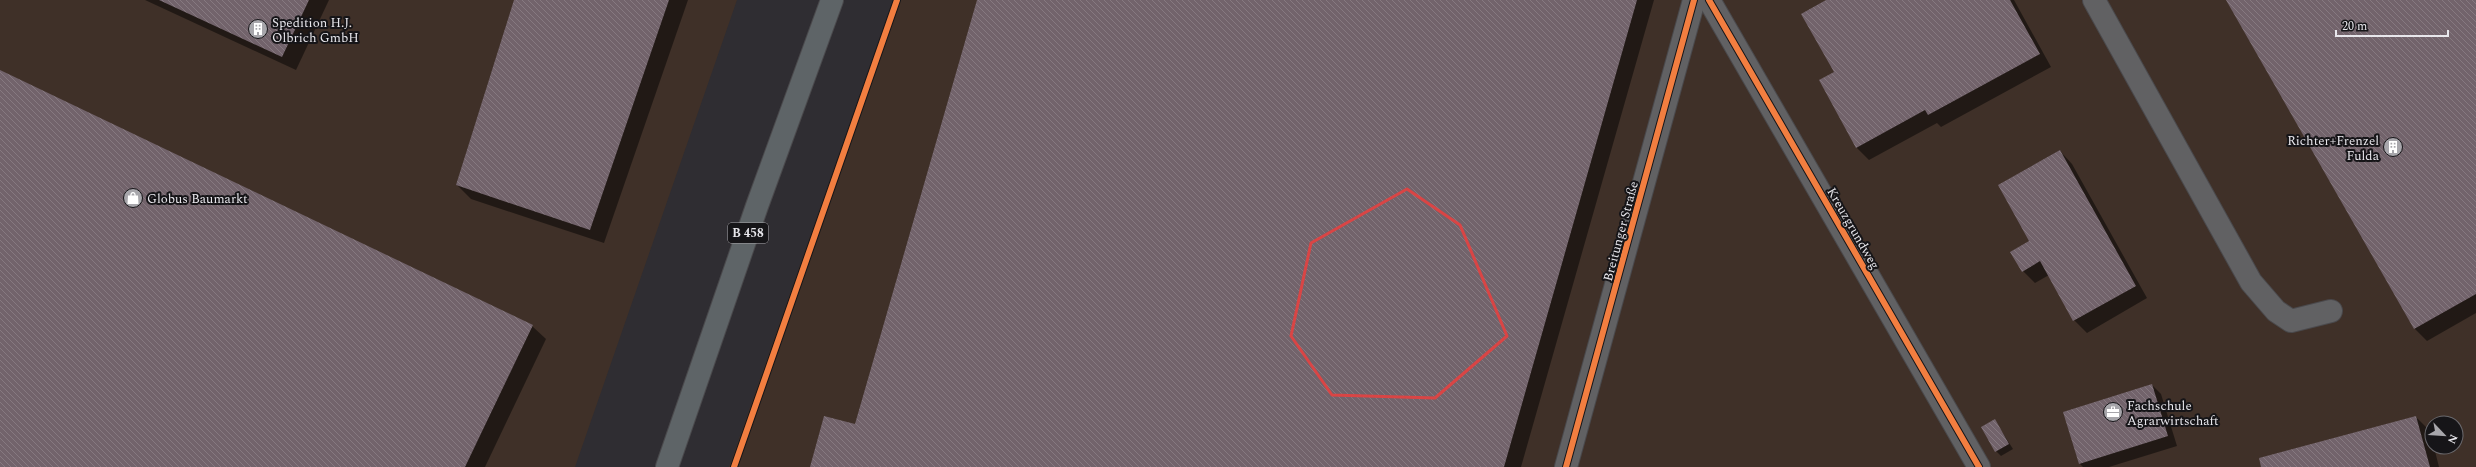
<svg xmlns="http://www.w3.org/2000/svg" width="2476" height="467" font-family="Spectral,serif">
	<defs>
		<pattern id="building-back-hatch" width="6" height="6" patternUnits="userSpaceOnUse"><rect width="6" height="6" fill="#72636b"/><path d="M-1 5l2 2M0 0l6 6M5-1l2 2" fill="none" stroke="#867980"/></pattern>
	</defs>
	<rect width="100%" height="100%" fill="#2f2d32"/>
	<g fill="#3f3028" fill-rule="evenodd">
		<path d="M 0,0 L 737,0 L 575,467 L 0,467 Z"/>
		<path d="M 893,0 L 2476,0 L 2476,467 L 729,467 ZM 2432,423 L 2456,423 L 2456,447 L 2432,447 Z"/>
	</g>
	<g fill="#0007">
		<path d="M 145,0 L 329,0 L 296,70 Z"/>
		<path d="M 515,0 L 688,0 L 604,243 L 471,199 L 457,185 Z"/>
		<path d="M 978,0 L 1654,0 L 1521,467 L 811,467 L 856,426 Z"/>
		<path d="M 1828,0 L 2014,0 L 2051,67 L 1941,127 L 1937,123 L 1869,160 L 1857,148 L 1820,81 L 1835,72 Z"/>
		<path d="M 2227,0 L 2476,0 L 2476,313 L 2427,341 L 2415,329 Z"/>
		<path d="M 0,71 L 532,326 L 546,339 L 485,467 L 0,467 Z"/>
		<path d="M 2060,151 L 2072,164 L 2147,298 L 2087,333 L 2074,320 L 2049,275 L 2035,283 L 2023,271 Z"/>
		<path d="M 2152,385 L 2161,394 L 2177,446 L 2109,467 L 2083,467 L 2080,464 Z"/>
		<path d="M 2416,417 L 2430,431 L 2432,447 L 2434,447 L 2439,467 L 2262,467 Z"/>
		<path d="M 1995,421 L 2013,449 L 2001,456 L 1996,451 Z"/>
	</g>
	<g fill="url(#building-back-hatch)">
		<path d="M 159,0 L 309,0 L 282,57 Z"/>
		<path d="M 514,0 L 669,0 L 590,230 L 456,185 Z"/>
		<path d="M 977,0 L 1637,0 L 1504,467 L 810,467 L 824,416 L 855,424 Z"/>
		<path d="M 1826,0 L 2010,0 L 2040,54 L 1928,115 L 1925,110 L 1856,148 L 1819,80 L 1834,72 L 1801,14 Z"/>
		<path d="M 2226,0 L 2476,0 L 2476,294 L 2414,329 Z"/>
		<path d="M 0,70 L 533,325 L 465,467 L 0,467 Z"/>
		<path d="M 2060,150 L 2136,286 L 2073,321 L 2040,261 L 2022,272 L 2010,252 L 2029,241 L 1998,185 Z"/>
		<path d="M 2152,384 L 2168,436 L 2079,464 L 2063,412 Z"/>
		<path d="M 2416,416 L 2430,467 L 2261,467 L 2259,458 Z"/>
		<path d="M 1995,419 L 2009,444 L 1995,452 L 1981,427 Z"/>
	</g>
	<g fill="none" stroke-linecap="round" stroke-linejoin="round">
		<g stroke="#4a494c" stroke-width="24">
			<g id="minor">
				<path d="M 1709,0 L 1979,467"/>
				<path d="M 2094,0 L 2251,282 L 2276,311 L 2291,321 L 2331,311"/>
				<path d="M 1566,467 L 1694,0"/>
			</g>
		</g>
		<g stroke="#4a494c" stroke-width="24">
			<path id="major" d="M 667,467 L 757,206 L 832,0"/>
		</g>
		<use href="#minor" stroke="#616163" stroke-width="22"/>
		<use href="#major" stroke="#5e6467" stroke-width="22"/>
		<g stroke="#161518" stroke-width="8">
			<g id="cycleway">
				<path d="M 1709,0 L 1979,467"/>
				<path d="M 734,467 L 897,0"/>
				<path d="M 1566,467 L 1694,0"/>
			</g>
		</g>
		<use href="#cycleway" stroke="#f27e40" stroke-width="6"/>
	</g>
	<path fill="none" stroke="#d94545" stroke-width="3" stroke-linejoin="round" d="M 1407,189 L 1460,225 L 1507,336 L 1435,398 L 1332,395 L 1291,336 L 1311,243 Z"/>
	<defs>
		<g id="building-disc" transform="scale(1)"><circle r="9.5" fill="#a7a6ab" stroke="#161518"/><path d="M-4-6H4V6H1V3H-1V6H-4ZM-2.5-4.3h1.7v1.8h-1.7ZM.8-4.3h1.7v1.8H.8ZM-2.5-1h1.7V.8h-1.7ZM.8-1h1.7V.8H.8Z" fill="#fff"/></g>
		<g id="shop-disc" transform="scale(1)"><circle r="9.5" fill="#a7a6ab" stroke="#161518"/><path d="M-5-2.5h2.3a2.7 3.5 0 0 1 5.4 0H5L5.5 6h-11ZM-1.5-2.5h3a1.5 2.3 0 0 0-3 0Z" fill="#fff"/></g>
		<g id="office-disc" transform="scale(1)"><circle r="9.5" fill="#a7a6ab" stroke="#161518"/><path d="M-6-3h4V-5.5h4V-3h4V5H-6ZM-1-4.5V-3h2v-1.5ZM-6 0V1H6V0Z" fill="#fff"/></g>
	</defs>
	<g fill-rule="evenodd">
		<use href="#building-disc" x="258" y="29"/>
		<use href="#building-disc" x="2393" y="147"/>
		<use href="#shop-disc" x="133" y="198"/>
		<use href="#office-disc" x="2113" y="412"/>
	</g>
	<g text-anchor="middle" stroke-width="4" stroke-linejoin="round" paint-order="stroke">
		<rect fill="#161518" stroke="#a9a8ac" stroke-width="1" x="728" y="223" width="40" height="20" rx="3"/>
		<g font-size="12" font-weight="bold" fill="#e8e7ec">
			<text x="748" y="237">B 458</text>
		</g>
		<g font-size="13" fill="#e8e7ec" stroke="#161518" text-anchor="start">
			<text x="272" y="27">Spedition H.J.<tspan x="272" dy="15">Olbrich GmbH</tspan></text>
			<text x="2379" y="145" text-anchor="end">Richter+Frenzel<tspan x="2379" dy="15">Fulda</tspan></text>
			<text x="147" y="203">Globus Baumarkt</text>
			<text x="2127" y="410">Fachschule<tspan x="2127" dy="15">Agrarwirtschaft</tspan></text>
		</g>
		<g font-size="13" fill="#e8e7ec" stroke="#161518">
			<text transform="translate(1854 228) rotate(60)" y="5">Kreuzgrundweg</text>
			<text transform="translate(1620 231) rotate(-75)" y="5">Breitunger Straße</text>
		</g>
	</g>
	<g transform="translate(2444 435) rotate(115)"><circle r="19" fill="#161518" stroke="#6a696d"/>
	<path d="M0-3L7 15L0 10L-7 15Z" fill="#a7a6ab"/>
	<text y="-6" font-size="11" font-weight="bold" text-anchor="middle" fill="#e8e7ec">N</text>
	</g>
	<path d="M2336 30v6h112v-6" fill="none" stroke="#e8e7ec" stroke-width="2"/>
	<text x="2342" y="30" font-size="12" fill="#e8e7ec" stroke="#161518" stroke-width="3" paint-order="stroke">20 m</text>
</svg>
